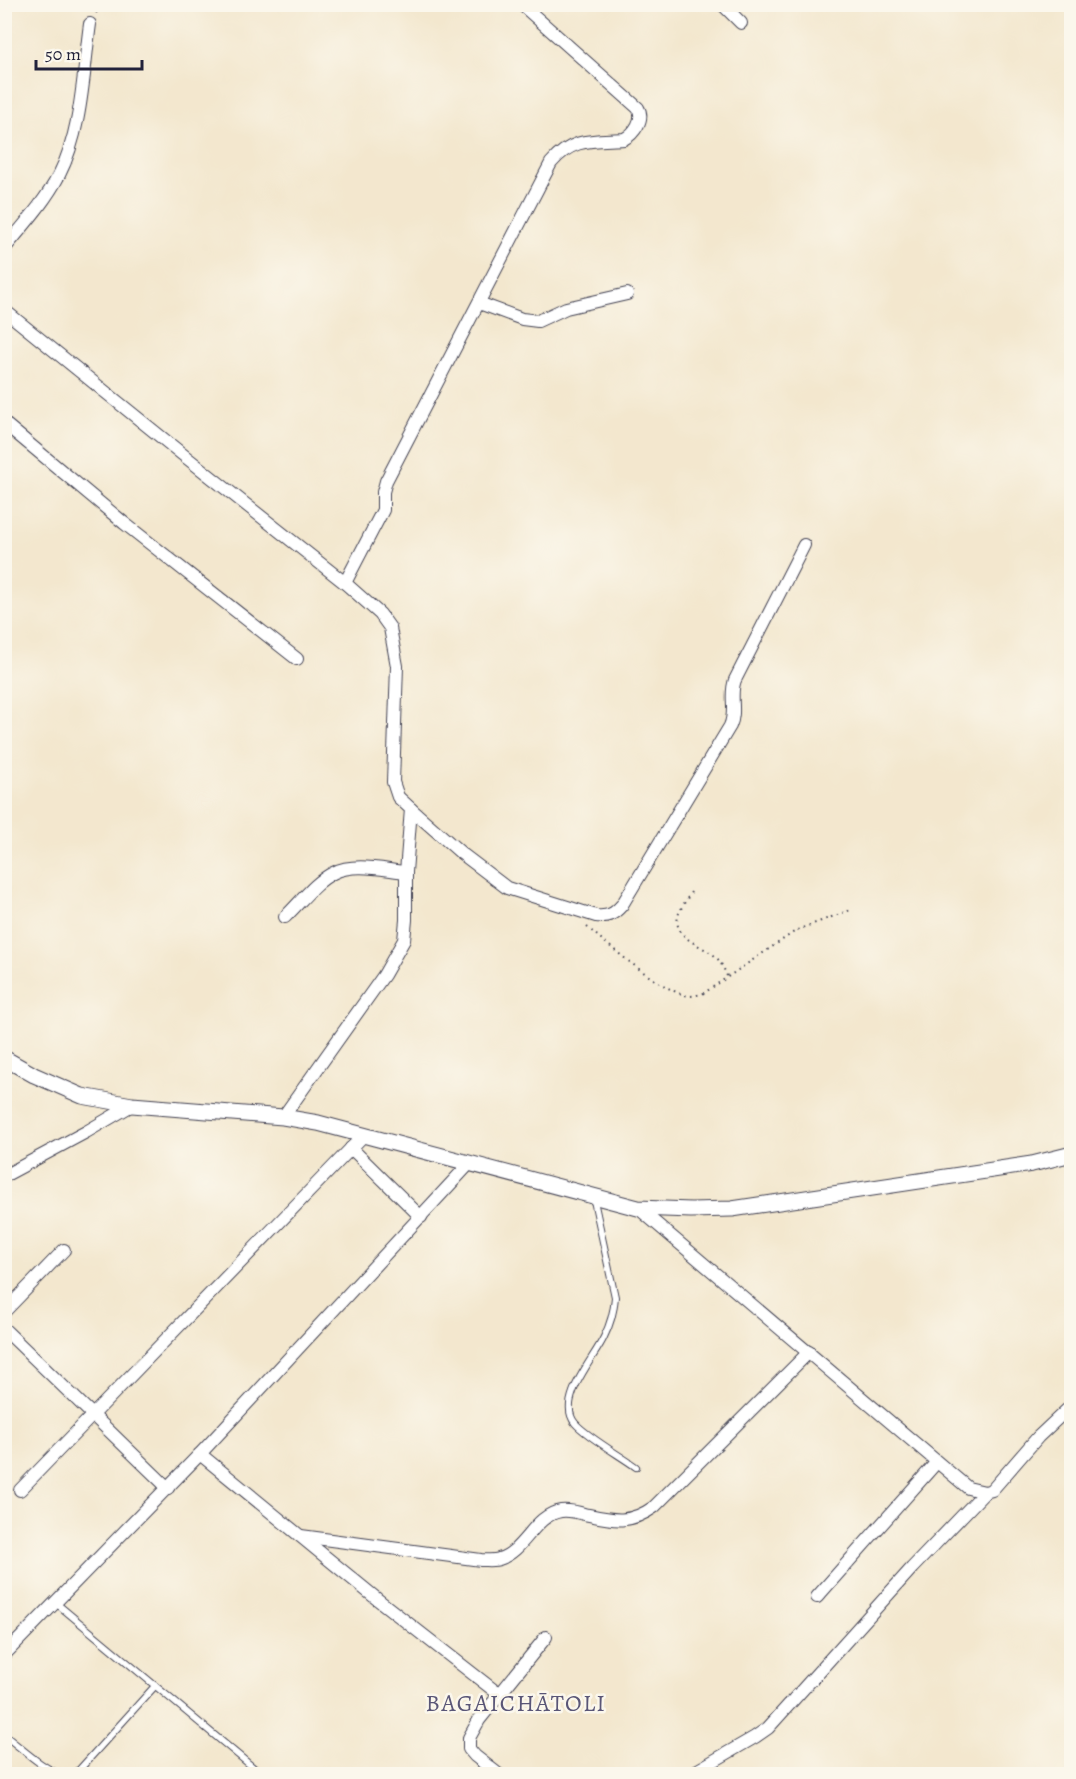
<svg xmlns="http://www.w3.org/2000/svg" width="1076" height="1779" font-family="Alegreya,serif">
	<rect width="100%" height="100%" fill="#fbf7ec"/>
	<filter id="ink" filterUnits="userSpaceOnUse"><feTurbulence type="fractalNoise" baseFrequency=".0167" numOctaves="2"/><feDisplacementMap in="SourceGraphic" scale="12" xChannelSelector="R" yChannelSelector="G"/><feConvolveMatrix kernelMatrix="1 2 1 2 8 2 1 2 1" color-interpolation-filters="sRGB"/></filter>
	<filter id="wash" filterUnits="userSpaceOnUse"><feTurbulence type="fractalNoise" baseFrequency=".008" numOctaves="4" result="noise"/><feDisplacementMap in="SourceGraphic" scale="24" xChannelSelector="R" yChannelSelector="G"/><feGaussianBlur stdDeviation="1.35" result="paint"/><feColorMatrix in="noise" values="0 0 0 0 0 0 0 0 0 0 0 0 0 0 0 0 0 1.4 0 .05"/><feComposite in="paint" operator="in"/></filter>
	<g filter="url(#wash)">
		<rect width="100%" height="100%" fill="#f3e7ce"/>
	</g>
	<g filter="url(#ink)">
		<g fill="none" stroke-linecap="round" stroke-linejoin="round">
			<g stroke="#414051" stroke-width="8">
				<g id="service">
					<path d="M 593,1196 L 615,1297 C 614,1311 611,1323 604,1337 C 594,1359 556,1400 575,1423 C 586,1436 621,1456 636,1467"/>
					<path d="M 1062,1415 L 1072,1427"/>
					<path d="M 56,1603 L 261,1774"/>
					<path d="M 4,1735 C 18,1745 45,1771 61,1774 C 68,1775 73,1773 79,1770 L 155,1686"/>
				</g>
			</g>
			<g stroke="#414051" stroke-width="14">
				<g id="minor">
					<path d="M 722,4 L 741,23"/>
					<path d="M 4,249 C 23,226 45,202 59,175 C 82,130 83,74 90,24"/>
					<path d="M 479,303 L 522,319 L 538,321 L 566,308 L 627,294"/>
					<path d="M 4,310 L 182,454 L 345,583 L 380,614 L 390,628 L 397,666 L 393,782 L 398,797 L 411,809 L 406,872 L 406,920 L 404,940 L 384,975 L 283,1117"/>
					<path d="M 4,423 L 124,523 L 297,659"/>
					<path d="M 345,583 L 383,510 L 383,492 L 386,481 L 551,163 C 573,137 593,141 624,139 C 634,134 645,119 638,108 L 521,4"/>
					<path d="M 411,809 L 461,853 L 507,888 L 596,916 C 609,917 614,914 622,905 L 730,726 C 737,711 729,695 735,680 L 804,545"/>
					<path d="M 285,917 C 300,903 315,882 333,873 C 354,862 384,870 406,872"/>
					<path d="M 351,1148 L 421,1217"/>
					<path d="M 4,1176 L 86,1132 L 132,1105"/>
					<path d="M 638,1208 L 968,1488 L 985,1492 L 992,1490 L 1038,1437 L 1072,1405"/>
					<path d="M 4,1312 L 64,1250"/>
					<path d="M 4,1329 L 168,1488"/>
					<path d="M 200,1454 L 377,1599 L 500,1695"/>
					<path d="M 20,1490 L 363,1136"/>
					<path d="M 301,1536 L 481,1560 C 487,1560 494,1561 499,1559 C 525,1551 534,1515 561,1511 C 568,1510 577,1512 584,1514 C 612,1520 629,1525 654,1507 L 809,1352"/>
					<path d="M 817,1597 L 936,1463"/>
					<path d="M 4,1655 L 200,1454 L 470,1163"/>
					<path d="M 498,1774 L 475,1756 L 469,1749 L 469,1738 L 479,1720 L 546,1637"/>
					<path d="M 691,1774 L 755,1737 L 768,1728 L 912,1568 L 985,1492"/>
				</g>
			</g>
			<g stroke="#414051" stroke-width="17">
				<path id="tertiary" d="M 4,1058 L 34,1075 L 82,1096 L 132,1105 L 283,1117 L 318,1123 L 638,1208 L 691,1210 L 732,1209 L 1032,1164 L 1072,1154"/>
			</g>
			<g stroke="#414051" stroke-width="2" stroke-dasharray="1.5 4.5" stroke-linecap="butt">
				<path d="M 96,13 L 101,4"/>
				<path d="M 691,892 C 687,899 682,906 679,913 C 670,938 701,944 715,956 C 721,962 724,969 727,976"/>
				<path d="M 587,927 C 608,945 665,994 690,996 C 695,996 700,994 704,993 L 797,930 L 853,909"/>
			</g>
			<use href="#service" stroke="#fff" stroke-width="6"/>
			<use href="#minor" stroke="#fff" stroke-width="12"/>
			<use href="#tertiary" stroke="#fff" stroke-width="15"/>
		</g>
	</g>
	<g text-anchor="middle" stroke-width="5" stroke-linejoin="round" paint-order="stroke">
		<g font-size="24" letter-spacing="1.5" fill="#5a5677" stroke="#fbf7ec">
			<text x="516" y="1711">BAGAICHĀTOLI</text>
		</g>
	</g>
	<rect width="1076" height="1779" fill="none" stroke="#fbf7ec" stroke-width="24"/>
	<path d="M36 60v9h106v-9" fill="none" stroke="#22223b" stroke-width="3"/>
	<text x="45" y="60" font-size="18" fill="#22223b" stroke="#fbf7ec" stroke-width="4.5" paint-order="stroke">50 m</text>
</svg>
